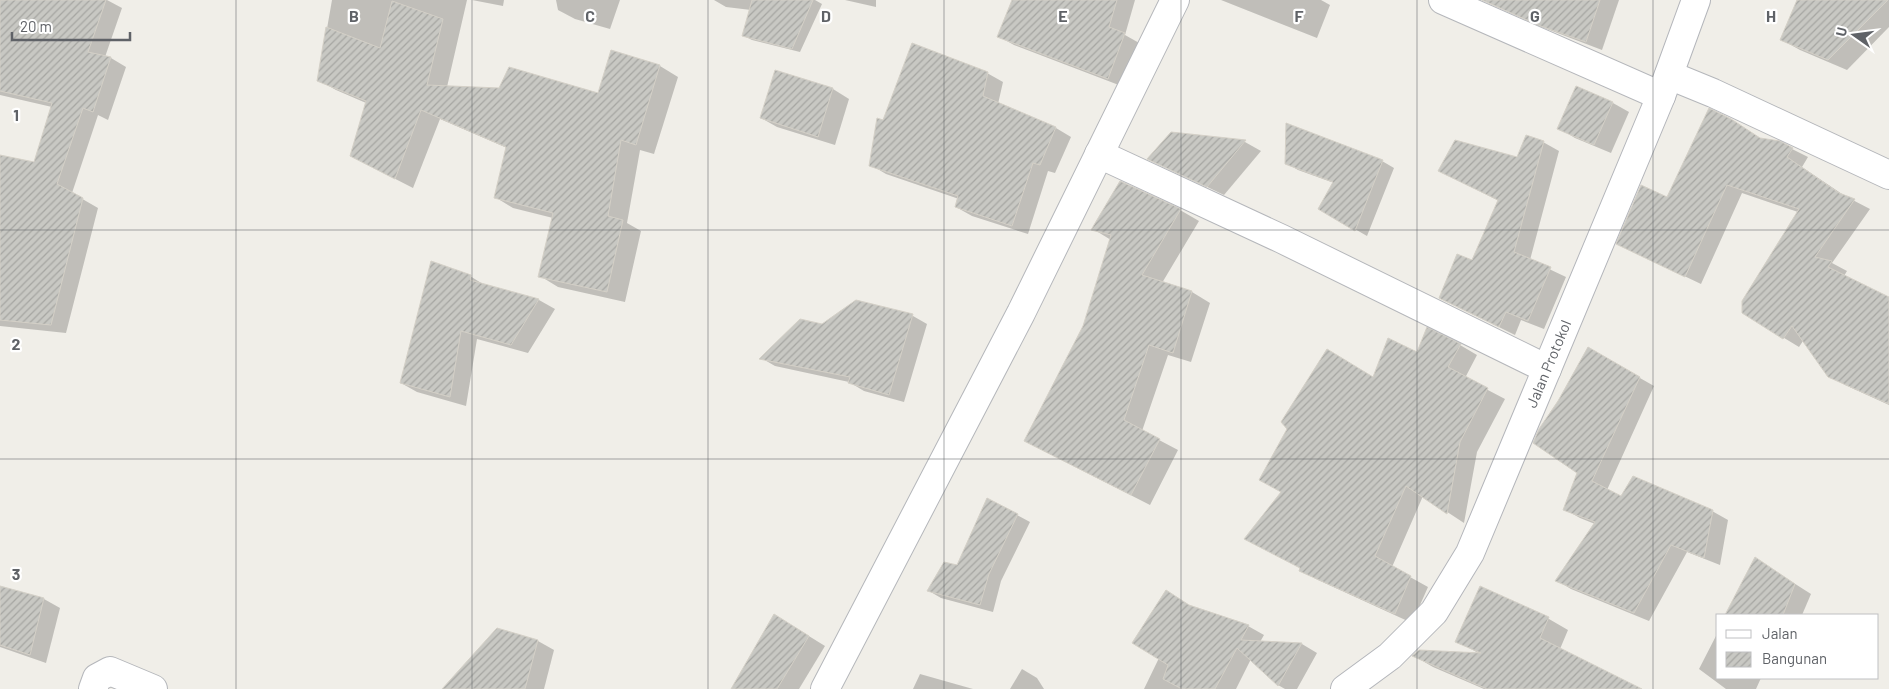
<svg xmlns="http://www.w3.org/2000/svg" width="1889" height="689" font-family="Barlow,sans-serif">
	<defs>
		<pattern id="building-hatch" width="6" height="6" patternUnits="userSpaceOnUse" patternTransform="scale(1.25)"><rect width="6" height="6" fill="#c8c8c3"/><path d="M-1 1l2-2M0 6l6-6M5 7l2-2" fill="none" stroke="#a6a6a2"/></pattern>
	</defs>
	<rect width="100%" height="100%" fill="#f0eee8"/>
	<g fill="#0003">
		<path d="M 0,0 L 107,0 L 122,8 L 105,57 L 111,58 L 126,67 L 108,120 L 98,115 L 72,193 L 98,208 L 66,333 L 0,326 L 0,157 L 35,164 L 52,107 L 0,95 Z"/>
		<path d="M 332,0 L 467,0 L 447,87 L 599,95 L 612,52 L 660,66 L 678,77 L 654,154 L 640,150 L 627,223 L 641,231 L 625,302 L 558,287 L 540,276 L 553,218 L 513,208 L 495,197 L 507,148 L 440,119 L 413,188 L 370,166 L 366,103 L 336,90 L 318,80 Z"/>
		<path d="M 472,0 L 504,0 L 503,6 Z"/>
		<path d="M 556,0 L 620,0 L 610,29 L 575,19 L 558,10 Z"/>
		<path d="M 714,0 L 815,0 L 822,4 L 800,52 L 752,40 L 744,36 L 751,10 L 726,7 Z"/>
		<path d="M 845,0 L 876,0 L 876,7 Z"/>
		<path d="M 1013,0 L 1135,0 L 1125,35 L 1141,44 L 1124,87 L 1014,45 L 998,36 Z"/>
		<path d="M 1221,0 L 1321,0 L 1330,5 L 1317,38 Z"/>
		<path d="M 1525,0 L 1619,0 L 1602,50 L 1539,26 L 1523,17 Z"/>
		<path d="M 1798,0 L 1889,0 L 1889,27 L 1847,70 L 1800,50 L 1782,40 Z"/>
		<path d="M 776,71 L 833,89 L 849,99 L 835,145 L 777,127 L 761,118 Z"/>
		<path d="M 987,73 L 1003,82 L 998,104 L 1056,128 L 1071,137 L 1055,173 L 1048,171 L 1028,234 L 972,216 L 956,207 L 959,199 L 886,174 L 871,165 Z"/>
		<path d="M 1577,87 L 1613,103 L 1629,112 L 1611,153 L 1575,138 L 1559,128 Z"/>
		<path d="M 1730,120 L 1762,140 L 1792,149 L 1808,157 L 1802,167 L 1845,196 L 1870,209 L 1832,263 L 1847,271 L 1844,276 L 1889,299 L 1889,405 L 1845,385 L 1829,376 L 1803,341 L 1799,347 L 1743,313 L 1798,212 L 1742,193 L 1701,284 L 1617,244 L 1668,199 Z"/>
		<path d="M 1172,133 L 1245,142 L 1261,151 L 1224,195 L 1149,159 Z"/>
		<path d="M 1543,142 L 1559,151 L 1530,260 L 1566,277 L 1544,329 L 1521,320 L 1515,335 L 1440,298 L 1473,262 L 1499,201 L 1440,171 L 1517,158 Z"/>
		<path d="M 1382,161 L 1394,168 L 1367,236 L 1320,209 L 1334,183 L 1298,170 L 1286,163 Z"/>
		<path d="M 1121,183 L 1180,210 L 1199,221 L 1162,283 L 1192,292 L 1210,303 L 1191,362 L 1168,355 L 1142,431 L 1178,450 L 1150,505 L 1044,451 L 1111,240 L 1093,229 Z"/>
		<path d="M 470,276 L 486,286 L 539,300 L 555,309 L 528,353 L 477,339 L 466,406 L 417,392 L 401,383 Z"/>
		<path d="M 856,302 L 913,316 L 927,324 L 904,402 L 864,391 L 849,382 L 775,366 L 761,358 L 822,326 Z"/>
		<path d="M 1460,345 L 1477,355 L 1465,378 L 1505,399 L 1477,452 L 1464,523 L 1423,496 L 1392,567 L 1428,587 L 1412,623 L 1318,580 L 1301,571 L 1374,379 L 1417,353 Z"/>
		<path d="M 1589,349 L 1654,386 L 1607,490 L 1621,497 L 1712,511 L 1728,520 L 1720,565 L 1687,552 L 1649,621 L 1571,589 L 1556,580 L 1595,524 L 1580,518 L 1564,509 L 1579,473 L 1559,401 Z"/>
		<path d="M 1017,515 L 1030,522 L 1001,581 L 993,612 L 941,598 L 929,591 Z"/>
		<path d="M 1756,559 L 1811,594 L 1802,615 L 1726,615 Z"/>
		<path d="M 0,587 L 44,599 L 60,608 L 46,663 L 0,647 Z"/>
		<path d="M 1480,588 L 1549,619 L 1568,630 L 1560,649 L 1585,689 L 1484,689 L 1433,667 L 1414,656 L 1480,654 L 1457,641 Z"/>
		<path d="M 1192,607 L 1248,626 L 1264,635 L 1260,642 L 1302,644 L 1317,653 L 1297,689 L 1285,689 L 1278,685 L 1251,659 L 1236,689 L 1144,689 L 1159,658 Z"/>
		<path d="M 791,625 L 825,646 L 799,689 L 733,689 Z"/>
		<path d="M 497,629 L 538,641 L 554,650 L 544,689 L 457,689 Z"/>
		<path d="M 1718,632 L 1718,678 L 1761,678 L 1756,689 L 1726,689 L 1699,669 Z"/>
		<path d="M 1022,669 L 1037,678 L 1044,689 L 1010,689 Z"/>
		<path d="M 920,674 L 973,689 L 913,689 Z"/>
	</g>
	<g fill="url(#building-hatch)" stroke="#d4d0c7">
		<path d="M 0,0 L 106,0 L 88,52 L 111,57 L 93,112 L 83,108 L 57,184 L 83,198 L 51,325 L 0,320 L 0,155 L 34,162 L 52,103 L 0,91 Z"/>
		<path d="M 752,0 L 813,0 L 792,49 L 742,36 Z"/>
		<path d="M 1012,0 L 1117,0 L 1109,27 L 1125,33 L 1108,79 L 997,37 Z"/>
		<path d="M 1482,0 L 1600,0 L 1586,42 L 1538,25 Z"/>
		<path d="M 1797,0 L 1888,0 L 1828,60 L 1780,40 Z"/>
		<path d="M 392,1 L 443,19 L 427,85 L 499,88 L 509,67 L 598,93 L 611,50 L 660,65 L 636,145 L 621,140 L 608,216 L 623,220 L 607,292 L 538,277 L 553,213 L 494,198 L 506,147 L 421,110 L 395,179 L 350,156 L 366,101 L 317,81 L 326,27 L 380,48 Z"/>
		<path d="M 912,43 L 988,72 L 983,96 L 1056,127 L 1040,165 L 1033,163 L 1012,226 L 955,207 L 958,196 L 869,166 L 877,118 L 883,120 Z"/>
		<path d="M 775,70 L 833,88 L 818,137 L 760,118 Z"/>
		<path d="M 1576,86 L 1613,102 L 1594,145 L 1557,129 Z"/>
		<path d="M 1709,108 L 1731,119 L 1760,138 L 1780,141 L 1793,148 L 1787,157 L 1839,193 L 1855,199 L 1815,257 L 1832,261 L 1828,267 L 1889,297 L 1889,404 L 1828,377 L 1792,326 L 1783,339 L 1742,313 L 1742,301 L 1799,209 L 1727,185 L 1685,277 L 1616,244 L 1641,185 L 1667,197 Z"/>
		<path d="M 1286,123 L 1383,160 L 1355,231 L 1318,209 L 1333,182 L 1285,164 Z"/>
		<path d="M 1171,132 L 1246,140 L 1207,187 L 1147,159 Z"/>
		<path d="M 1526,135 L 1544,141 L 1514,252 L 1551,267 L 1528,321 L 1506,312 L 1499,327 L 1439,298 L 1457,254 L 1472,260 L 1498,200 L 1438,171 L 1455,140 L 1517,157 Z"/>
		<path d="M 1120,181 L 1181,209 L 1142,275 L 1192,291 L 1173,353 L 1149,345 L 1124,420 L 1160,439 L 1131,495 L 1024,441 L 1083,326 L 1111,235 L 1091,230 Z"/>
		<path d="M 431,261 L 471,275 L 470,280 L 539,299 L 511,345 L 461,331 L 450,397 L 400,383 Z"/>
		<path d="M 856,300 L 913,314 L 889,395 L 848,383 L 850,377 L 759,359 L 800,319 L 822,324 Z"/>
		<path d="M 1427,327 L 1461,344 L 1448,367 L 1488,388 L 1460,442 L 1447,514 L 1406,486 L 1375,556 L 1411,576 L 1395,614 L 1299,571 L 1300,568 L 1244,539 L 1281,492 L 1259,480 L 1287,429 L 1281,422 L 1327,349 L 1373,377 L 1388,338 L 1417,352 Z"/>
		<path d="M 1588,347 L 1640,377 L 1592,481 L 1621,496 L 1633,476 L 1713,510 L 1704,558 L 1671,545 L 1634,613 L 1555,581 L 1595,522 L 1563,510 L 1577,473 L 1533,443 L 1539,429 L 1558,401 Z"/>
		<path d="M 987,498 L 1018,514 L 989,574 L 980,605 L 927,591 L 944,562 L 957,565 Z"/>
		<path d="M 1755,557 L 1795,584 L 1783,615 L 1725,615 Z"/>
		<path d="M 0,586 L 44,598 L 30,655 L 0,645 Z"/>
		<path d="M 1480,586 L 1549,617 L 1540,638 L 1642,689 L 1487,689 L 1412,656 L 1419,650 L 1481,653 L 1455,642 Z"/>
		<path d="M 1166,590 L 1189,605 L 1249,625 L 1241,640 L 1302,643 L 1278,686 L 1237,648 L 1215,689 L 1182,689 L 1163,679 L 1168,665 L 1132,643 Z"/>
		<path d="M 774,614 L 809,636 L 777,689 L 731,689 Z"/>
		<path d="M 497,628 L 538,640 L 525,689 L 442,689 Z"/>
	</g>
	<g fill="none" stroke-linecap="round" stroke-linejoin="round">
		<g stroke="#b5b7bb" stroke-width="30">
			<g id="street">
				<path d="M 1443,0 L 1661,96"/>
				<path d="M 1669,75 L 1713,93 L 1889,175"/>
				<path d="M 1099,154 L 1282,239 L 1547,369"/>
				<path d="M 93,689 L 97,678 L 110,671 L 153,689"/>
				<path d="M 825,689 L 1021,313 L 1175,0"/>
			</g>
		</g>
		<g stroke="#b4b6bb" stroke-width="30">
			<g id="secondary">
				<path id="s1" d="M 1345,689 L 1390,656 L 1434,612 L 1470,553 L 1661,96 L 1696,0"/>
			</g>
		</g>
		<use href="#street" stroke="#fff" stroke-width="28"/>
		<use href="#secondary" stroke="#fff" stroke-width="28"/>
	</g>
	<path fill="none" stroke="#5f6267" stroke-width="1" stroke-opacity="0.55" d="M 236,0 L 236,689M 472,0 L 472,689M 708,0 L 708,689M 944,0 L 944,689M 1181,0 L 1181,689M 1417,0 L 1417,689M 1653,0 L 1653,689M 0,230 L 1889,230M 0,459 L 1889,459"/>
	<g text-anchor="middle" stroke-width="4.5" stroke-linejoin="round" paint-order="stroke">
		<g font-size="15" fill="#5f6267" stroke="#fff">
			<text dy="5" stroke="none"><textPath href="#s1" startOffset="392">Jalan Protokol</textPath></text>
		</g>
	</g>
	<g font-size="16" text-anchor="middle" font-weight="bold" fill="#5f6267" stroke="#fff" stroke-width="4.5" stroke-linejoin="round" paint-order="stroke">
		<text x="354" y="22">B</text>
		<text x="590" y="22">C</text>
		<text x="826" y="22">D</text>
		<text x="1063" y="22">E</text>
		<text x="1299" y="22">F</text>
		<text x="1535" y="22">G</text>
		<text x="1771" y="22">H</text>
		<text x="16" y="121">1</text>
		<text x="16" y="350">2</text>
		<text x="16" y="580">3</text>
	</g>
	<rect x="1716" y="614" width="162" height="65" fill="#ffffff" stroke="#bfc0c2"/>
	<rect x="1726" y="630" width="25" height="8" fill="#ffffff" stroke="#bfc0c2"/>
	<text x="1762" y="639" font-size="15" fill="#5f6267">Jalan</text>
	<rect x="1726" y="652" width="25" height="15" fill="url(#building-hatch)" stroke="#bfc0c2"/>
	<text x="1762" y="664" font-size="15" fill="#5f6267">Bangunan</text>
	<g transform="translate(1854 35) rotate(284)" stroke="#ffffff" stroke-width="4" paint-order="stroke">
	<path d="M0-4L9 19L0 12L-9 19Z" fill="#5f6267"/>
	<text y="-8" font-size="14" font-weight="bold" text-anchor="middle" fill="#5f6267">U</text>
	</g>
	<path d="M12 32v8h118v-8" fill="none" stroke="#5f6267" stroke-width="2.5"/>
	<text x="20" y="32" font-size="15" fill="#5f6267" stroke="#ffffff" stroke-width="4" paint-order="stroke">20 m</text>
</svg>
